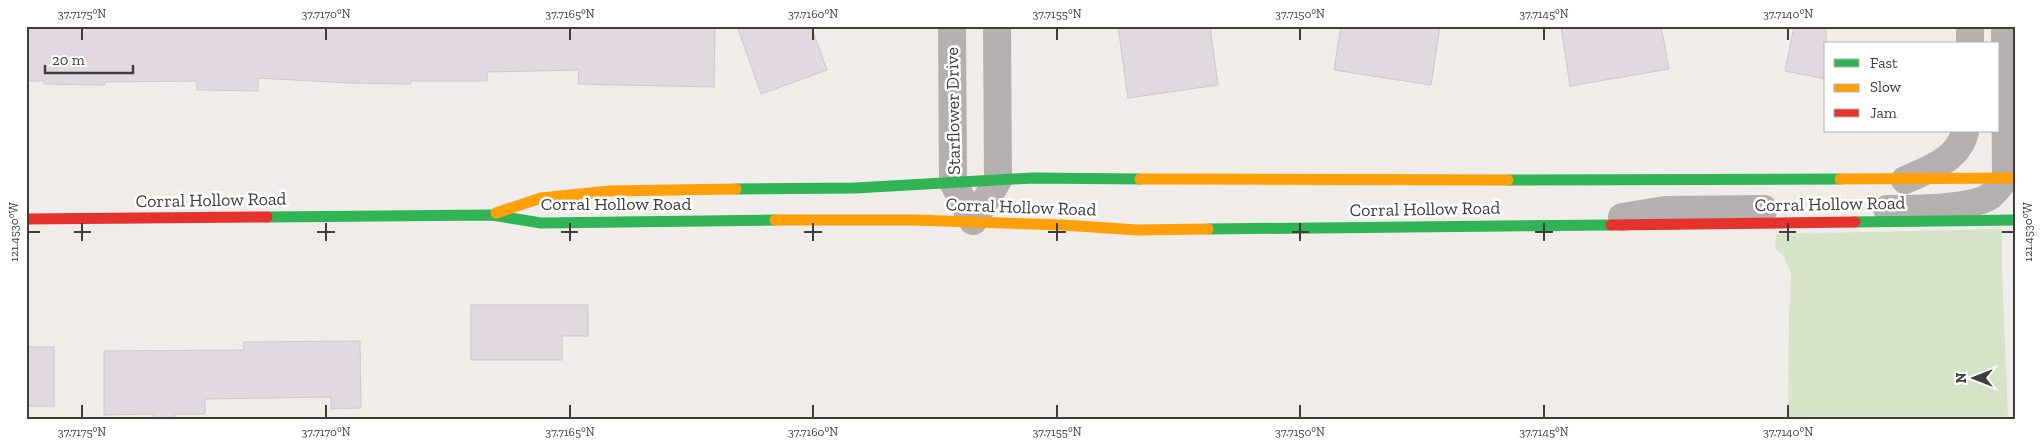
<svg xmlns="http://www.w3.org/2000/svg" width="2042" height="445" font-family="'Zilla Slab',serif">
	<rect width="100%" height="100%" fill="#efece9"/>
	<path fill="#d7e3c6" d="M 2002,229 L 2002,272 L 2008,419 L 1788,419 L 1789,315 L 1791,274 L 1784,256 L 1775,249 L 1776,234 Z"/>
	<g fill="#e2d9e0" stroke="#ccc9c9">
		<path d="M 26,26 L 715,26 L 714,87 L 578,84 L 579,70 L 487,72 L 487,81 L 411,81 L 411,84 L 349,83 L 258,78 L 258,91 L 197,90 L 197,81 L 105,82 L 105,85 L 44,84 L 44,81 L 26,81 Z"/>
		<path d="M 737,26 L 811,26 L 827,70 L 761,94 Z"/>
		<path d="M 1118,26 L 1210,26 L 1218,85 L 1128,98 Z"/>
		<path d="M 1341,26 L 1440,26 L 1431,85 L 1334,70 Z"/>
		<path d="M 1561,26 L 1661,26 L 1669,69 L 1570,86 Z"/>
		<path d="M 1794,26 L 1826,26 L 1826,79 L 1785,71 Z"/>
		<path d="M 471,305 L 588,305 L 588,336 L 562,336 L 562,360 L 471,360 Z"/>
		<path d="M 360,341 L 361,408 L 331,409 L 331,397 L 205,399 L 205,414 L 175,414 L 175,419 L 153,419 L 153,414 L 104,415 L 104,351 L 244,350 L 244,342 Z"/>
		<rect x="26" y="347" width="28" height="59"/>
	</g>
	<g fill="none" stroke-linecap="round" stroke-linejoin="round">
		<g stroke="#b3b0af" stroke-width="28">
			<path d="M 952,26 L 953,182 L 973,221"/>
			<path d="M 1970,26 L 1970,44"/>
			<path d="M 1905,180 C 1928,170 1960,159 1965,131"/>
			<path d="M 1887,209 C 1911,209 1972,209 1990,196 C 1996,191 2001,184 2006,178 L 2005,26"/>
			<path d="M 1622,217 L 1665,210 L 1764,209"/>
			<path d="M 973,221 L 998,180 L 997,26"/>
		</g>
		<g stroke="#30b455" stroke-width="11">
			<path d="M 1508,180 L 1840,179"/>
			<path d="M 736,189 L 855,188 L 1032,178 L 1140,179"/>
			<path d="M 267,217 L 492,215 L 541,223 L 775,220"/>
			<path d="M 1855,222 L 2016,220"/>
			<path d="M 1208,229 L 1611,225"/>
		</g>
		<g stroke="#ff9f0a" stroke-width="11">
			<path d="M 1140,179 L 1508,180"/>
			<path d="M 1840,179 L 2016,178"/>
			<path d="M 496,213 L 541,198 L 609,191 L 736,189"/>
			<path d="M 775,220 L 914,220 L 1063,225 L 1137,230 L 1208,229"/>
		</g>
		<g stroke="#e5322d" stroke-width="11">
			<path d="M 26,219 L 267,217"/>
			<path d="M 1611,225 L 1855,222"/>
		</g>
	</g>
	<path fill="none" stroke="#3f3c3a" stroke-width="2" d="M 82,28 L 82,40M 326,28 L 326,40M 570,28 L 570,40M 813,28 L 813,40M 1057,28 L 1057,40M 1300,28 L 1300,40M 1544,28 L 1544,40M 1788,28 L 1788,40M 82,223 L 82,241M 326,223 L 326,241M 570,223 L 570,241M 813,223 L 813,241M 1057,223 L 1057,241M 1300,223 L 1300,241M 1544,223 L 1544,241M 1788,223 L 1788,241M 28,232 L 40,232M 74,232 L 91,232M 317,232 L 335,232M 561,232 L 578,232M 804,232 L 822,232M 1048,232 L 1066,232M 1292,232 L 1309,232M 1535,232 L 1553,232M 1779,232 L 1796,232M 2002,232 L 2014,232M 82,405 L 82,418M 326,405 L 326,418M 570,405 L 570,418M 813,405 L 813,418M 1057,405 L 1057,418M 1300,405 L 1300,418M 1544,405 L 1544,418M 1788,405 L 1788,418"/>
	<g text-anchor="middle" stroke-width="5" stroke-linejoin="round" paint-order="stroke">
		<g font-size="18" fill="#3f3c3a" stroke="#fff">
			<text transform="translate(953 111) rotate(-91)" y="6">Starflower Drive</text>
			<text transform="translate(211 200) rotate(-1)" y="6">Corral Hollow Road</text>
			<text x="616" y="210">Corral Hollow Road</text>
			<text transform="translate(1830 204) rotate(-1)" y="6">Corral Hollow Road</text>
			<text transform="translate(1021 207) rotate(2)" y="6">Corral Hollow Road</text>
			<text transform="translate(1425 209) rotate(-1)" y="6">Corral Hollow Road</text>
		</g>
	</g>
	<rect width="2042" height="445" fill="none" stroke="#ffffff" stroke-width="55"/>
	<rect x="1824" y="42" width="175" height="90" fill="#ffffff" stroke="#b2b1b0"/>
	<rect x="1834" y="59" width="25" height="8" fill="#30b455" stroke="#b2b1b0"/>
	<text x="1870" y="68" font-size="15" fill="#3f3c3a">Fast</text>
	<rect x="1834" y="84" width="25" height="8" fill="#ff9f0a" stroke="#b2b1b0"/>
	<text x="1870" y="92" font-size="15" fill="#3f3c3a">Slow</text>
	<rect x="1834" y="109" width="25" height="8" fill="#e5322d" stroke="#b2b1b0"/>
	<text x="1870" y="118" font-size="15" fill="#3f3c3a">Jam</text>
	<g transform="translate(1974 378) rotate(270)" stroke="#ffffff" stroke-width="4" paint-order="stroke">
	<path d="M0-4L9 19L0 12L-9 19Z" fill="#3f3c3a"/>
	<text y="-8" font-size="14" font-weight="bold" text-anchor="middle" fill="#3f3c3a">N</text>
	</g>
	<path d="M45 65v8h88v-8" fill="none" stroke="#3f3c3a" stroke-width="2.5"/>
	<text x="52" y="65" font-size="15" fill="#3f3c3a" stroke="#ffffff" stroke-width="4" paint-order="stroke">20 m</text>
	<rect x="28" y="28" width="1986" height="390" fill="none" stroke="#3f3c3a" stroke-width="2"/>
	<g font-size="12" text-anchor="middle" fill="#3f3c3a">
		<text x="82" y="18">37.7175°N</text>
		<text x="326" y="18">37.7170°N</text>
		<text x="570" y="18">37.7165°N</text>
		<text x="813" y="18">37.7160°N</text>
		<text x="1057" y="18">37.7155°N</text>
		<text x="1300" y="18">37.7150°N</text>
		<text x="1544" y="18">37.7145°N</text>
		<text x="1788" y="18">37.7140°N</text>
		<text transform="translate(2028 232) rotate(-90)" y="4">121.4530°W</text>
		<text transform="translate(14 232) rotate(-90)" y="4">121.4530°W</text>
		<text x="82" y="436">37.7175°N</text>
		<text x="326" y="436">37.7170°N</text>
		<text x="570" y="436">37.7165°N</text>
		<text x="813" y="436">37.7160°N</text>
		<text x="1057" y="436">37.7155°N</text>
		<text x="1300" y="436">37.7150°N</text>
		<text x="1544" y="436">37.7145°N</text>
		<text x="1788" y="436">37.7140°N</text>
	</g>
</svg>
